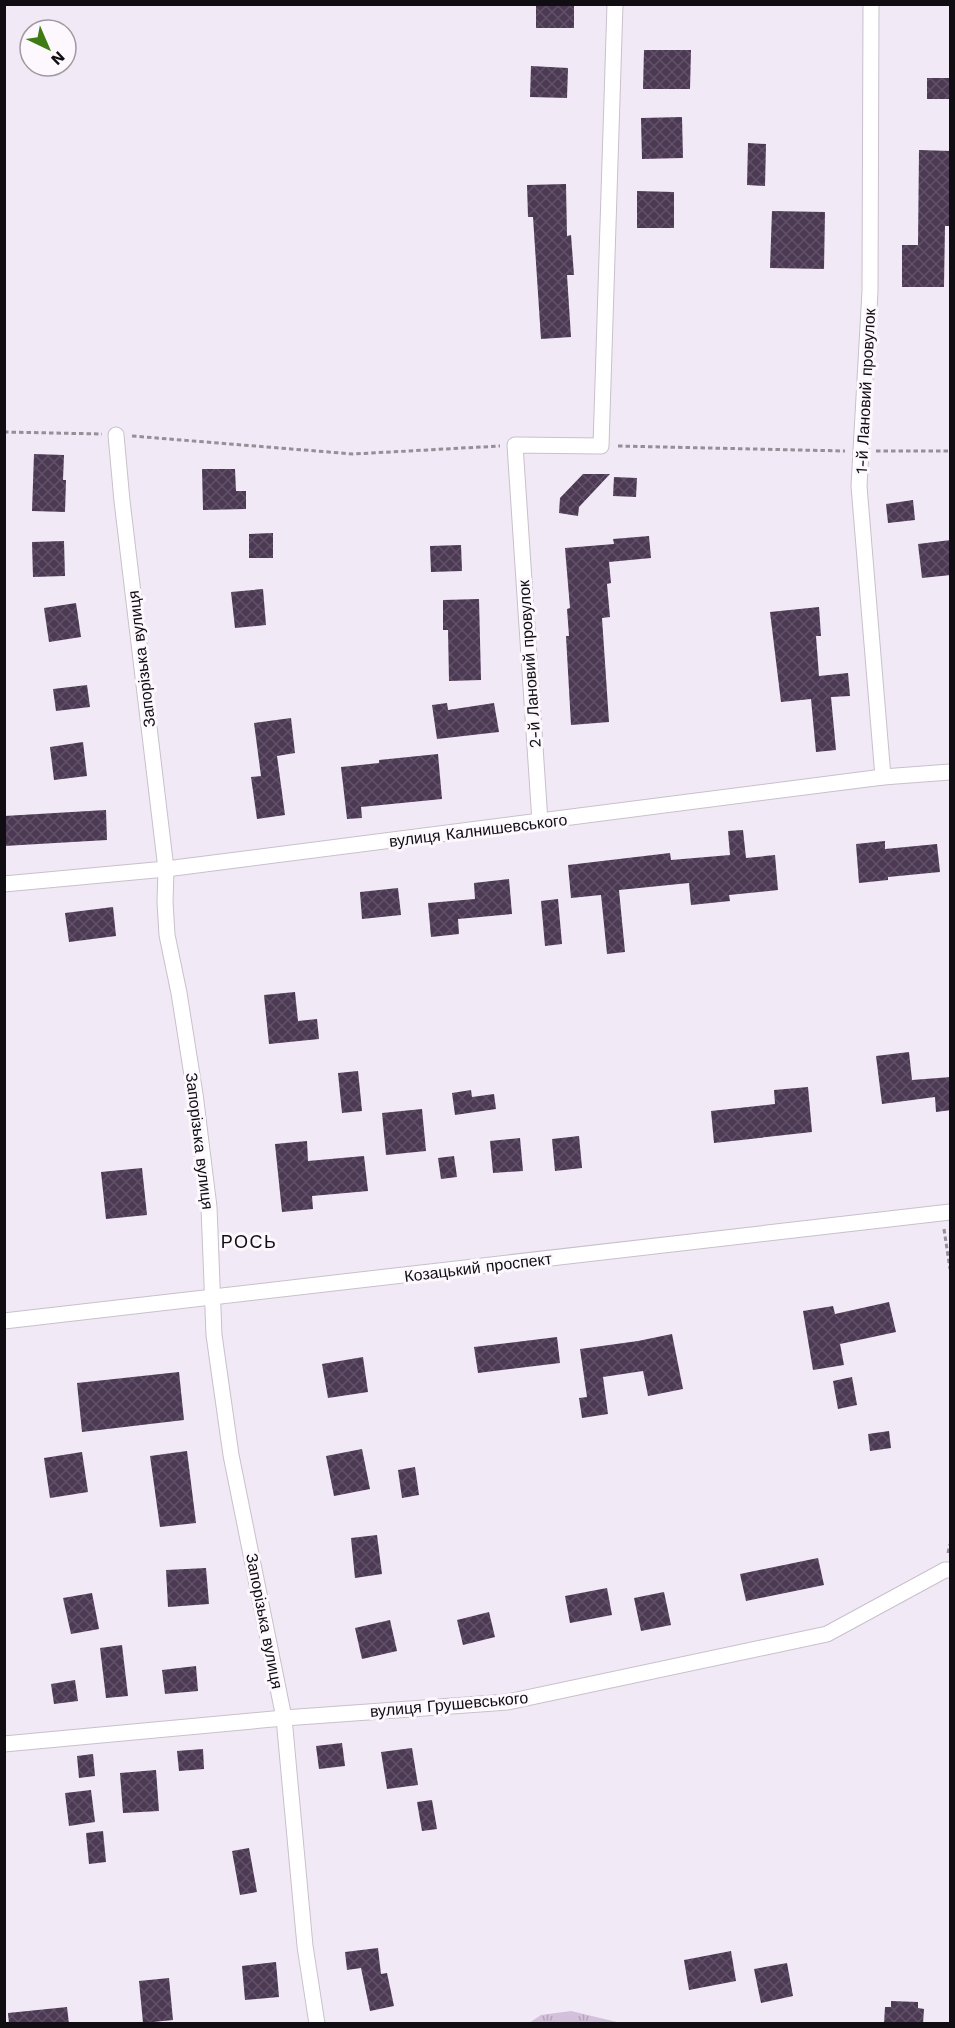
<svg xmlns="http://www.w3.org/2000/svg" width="955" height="2028" font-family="'Work Sans',sans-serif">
	<defs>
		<pattern id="grass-tufts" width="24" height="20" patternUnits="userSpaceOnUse" patternTransform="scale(1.5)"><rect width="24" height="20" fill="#d3c0db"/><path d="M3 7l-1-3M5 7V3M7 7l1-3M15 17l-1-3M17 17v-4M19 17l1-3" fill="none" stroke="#b4a4bb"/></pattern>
		<pattern id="building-cross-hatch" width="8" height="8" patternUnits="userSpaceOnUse" patternTransform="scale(1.5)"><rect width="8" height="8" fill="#4c3954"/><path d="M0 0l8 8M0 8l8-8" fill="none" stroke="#625268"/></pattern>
	</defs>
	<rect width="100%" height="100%" fill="#f2e9f6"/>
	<path fill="url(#grass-tufts)" d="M 571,2011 L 621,2023 L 529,2023 L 541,2015 Z"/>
	<g fill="url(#building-cross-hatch)">
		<rect x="536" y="4" width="38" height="24"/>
		<path d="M 644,50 L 691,50 L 690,89 L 643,89 Z"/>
		<path d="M 531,66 L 568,68 L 567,98 L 530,97 Z"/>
		<rect x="927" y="78" width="24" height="21"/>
		<path d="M 682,117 L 683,158 L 642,159 L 641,118 Z"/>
		<path d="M 748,143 L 766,144 L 765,186 L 747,185 Z"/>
		<path d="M 919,150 L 951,151 L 951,226 L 945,226 L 944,287 L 902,287 L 902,245 L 918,245 Z"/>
		<path d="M 566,184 L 567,236 L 571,235 L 574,275 L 567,275 L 571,337 L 541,339 L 533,217 L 528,217 L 527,185 Z"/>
		<path d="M 637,191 L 674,192 L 674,228 L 637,228 Z"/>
		<path d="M 772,211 L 825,212 L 824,269 L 770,268 Z"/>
		<path d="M 34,454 L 64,455 L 63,480 L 66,480 L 65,512 L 32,511 Z"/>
		<path d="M 202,469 L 235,469 L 236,491 L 246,491 L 246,509 L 203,510 Z"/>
		<path d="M 583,474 L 610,474 L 579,507 L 578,516 L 559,513 L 560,498 Z"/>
		<path d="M 614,477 L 637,478 L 636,497 L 613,496 Z"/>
		<path d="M 913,500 L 915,520 L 888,523 L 886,504 Z"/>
		<path d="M 273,533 L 273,558 L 249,558 L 249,534 Z"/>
		<path d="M 649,536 L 651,558 L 609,562 L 611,583 L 607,584 L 610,617 L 602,618 L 609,722 L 571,725 L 566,636 L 569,636 L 567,609 L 570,608 L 565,548 L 614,544 L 613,539 Z"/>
		<path d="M 951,540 L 951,575 L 922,578 L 918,544 Z"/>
		<path d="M 64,541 L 65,576 L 33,577 L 32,542 Z"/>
		<path d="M 461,545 L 462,571 L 431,572 L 430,546 Z"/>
		<path d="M 263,589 L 266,625 L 235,628 L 231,592 Z"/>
		<path d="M 479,599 L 481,680 L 449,681 L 448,630 L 443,630 L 443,600 Z"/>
		<path d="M 76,603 L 81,637 L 49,642 L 44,608 Z"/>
		<path d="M 819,607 L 821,636 L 816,636 L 819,676 L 848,673 L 850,696 L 831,697 L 836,750 L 816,752 L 811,699 L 781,702 L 770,612 Z"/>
		<path d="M 87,685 L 90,707 L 56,711 L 53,689 Z"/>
		<path d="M 447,703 L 448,710 L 494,703 L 499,732 L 437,739 L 432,705 Z"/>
		<path d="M 291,718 L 295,753 L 277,756 L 285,815 L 257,819 L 251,777 L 261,776 L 254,723 Z"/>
		<path d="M 83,742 L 87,776 L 54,780 L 50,747 Z"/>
		<path d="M 438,754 L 442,799 L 361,807 L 362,818 L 347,819 L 341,767 L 379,763 L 379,760 Z"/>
		<path d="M 106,810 L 107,840 L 4,846 L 4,816 Z"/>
		<path d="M 743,830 L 746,858 L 775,855 L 778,890 L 729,895 L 730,901 L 691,905 L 689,883 L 619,890 L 625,952 L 607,954 L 601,895 L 571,898 L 568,865 L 670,853 L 671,860 L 730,855 L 728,831 Z"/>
		<path d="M 885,841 L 885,849 L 937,844 L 940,872 L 888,877 L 888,880 L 859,883 L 856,844 Z"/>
		<path d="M 509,879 L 512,914 L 458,919 L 459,934 L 431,937 L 428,903 L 475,899 L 474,883 Z"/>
		<path d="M 398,888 L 401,915 L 362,919 L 360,892 Z"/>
		<path d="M 558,899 L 562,944 L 545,946 L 541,901 Z"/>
		<path d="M 113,907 L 116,936 L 69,942 L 65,913 Z"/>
		<path d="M 295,992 L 298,1021 L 317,1019 L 319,1039 L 269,1044 L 264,995 Z"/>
		<path d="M 909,1052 L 912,1080 L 951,1077 L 951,1110 L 936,1112 L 935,1097 L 882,1104 L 876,1056 Z"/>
		<path d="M 358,1071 L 362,1111 L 342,1113 L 338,1073 Z"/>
		<path d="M 808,1087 L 812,1132 L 714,1143 L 711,1111 L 775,1104 L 774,1090 Z"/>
		<path d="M 471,1090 L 472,1097 L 494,1094 L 496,1109 L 455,1115 L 452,1093 Z"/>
		<path d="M 422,1109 L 426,1151 L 386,1155 L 382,1113 Z"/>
		<path d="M 579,1136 L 582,1168 L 555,1171 L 552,1139 Z"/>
		<path d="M 520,1138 L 523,1171 L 493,1173 L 490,1141 Z"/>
		<path d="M 307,1141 L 308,1161 L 364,1156 L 368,1191 L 312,1196 L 313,1209 L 282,1212 L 275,1144 Z"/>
		<path d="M 454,1156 L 457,1177 L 441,1179 L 438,1158 Z"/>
		<path d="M 142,1168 L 147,1215 L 106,1219 L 101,1172 Z"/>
		<path d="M 889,1302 L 896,1332 L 840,1344 L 844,1365 L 813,1370 L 803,1311 L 833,1306 L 835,1314 Z"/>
		<path d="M 672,1334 L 683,1389 L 648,1396 L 643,1371 L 603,1377 L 608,1414 L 582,1418 L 579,1398 L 587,1397 L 580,1349 L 638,1341 Z"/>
		<path d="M 557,1337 L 560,1363 L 478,1373 L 474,1347 Z"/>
		<path d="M 363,1357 L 368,1392 L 328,1398 L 322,1364 Z"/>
		<path d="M 179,1372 L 184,1420 L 82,1432 L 77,1383 Z"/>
		<path d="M 852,1377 L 857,1405 L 838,1409 L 833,1381 Z"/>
		<path d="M 889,1431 L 891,1448 L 870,1451 L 868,1434 Z"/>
		<path d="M 362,1449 L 370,1489 L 334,1496 L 326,1456 Z"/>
		<path d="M 187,1451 L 196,1523 L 160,1527 L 150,1456 Z"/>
		<path d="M 82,1452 L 88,1492 L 50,1498 L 44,1458 Z"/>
		<path d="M 415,1467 L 419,1495 L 402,1498 L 398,1470 Z"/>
		<path d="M 377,1535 L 382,1574 L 355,1578 L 351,1538 Z"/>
		<path d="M 818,1558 L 824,1585 L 746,1601 L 740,1574 Z"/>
		<path d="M 206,1568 L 209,1604 L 168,1607 L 166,1570 Z"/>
		<path d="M 607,1588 L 612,1615 L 570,1623 L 565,1596 Z"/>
		<path d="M 664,1592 L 671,1625 L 641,1631 L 634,1598 Z"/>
		<path d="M 92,1593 L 99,1629 L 71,1634 L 63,1598 Z"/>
		<path d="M 489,1612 L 495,1637 L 463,1645 L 457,1620 Z"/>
		<path d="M 390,1620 L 397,1651 L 362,1659 L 355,1628 Z"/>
		<path d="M 122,1645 L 128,1696 L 106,1698 L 100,1648 Z"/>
		<path d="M 196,1666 L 198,1691 L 165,1694 L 162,1670 Z"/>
		<path d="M 75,1680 L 78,1701 L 54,1704 L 51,1684 Z"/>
		<path d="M 342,1743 L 345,1766 L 319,1769 L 316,1746 Z"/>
		<path d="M 412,1748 L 418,1785 L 387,1789 L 381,1752 Z"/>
		<path d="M 203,1749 L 204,1769 L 179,1771 L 177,1751 Z"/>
		<path d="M 93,1754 L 95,1776 L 79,1778 L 77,1756 Z"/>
		<path d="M 156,1770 L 159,1811 L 123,1813 L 120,1773 Z"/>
		<path d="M 91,1790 L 95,1822 L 69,1826 L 65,1793 Z"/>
		<path d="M 432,1800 L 437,1829 L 422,1831 L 417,1802 Z"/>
		<path d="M 103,1831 L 106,1862 L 89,1864 L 86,1833 Z"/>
		<path d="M 249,1848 L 257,1892 L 240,1895 L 232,1851 Z"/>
		<path d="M 378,1948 L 381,1974 L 387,1973 L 394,2006 L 370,2011 L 361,1968 L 347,1970 L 345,1952 Z"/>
		<path d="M 731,1951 L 736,1981 L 689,1990 L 684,1960 Z"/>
		<path d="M 276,1962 L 279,1997 L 245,2000 L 242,1966 Z"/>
		<path d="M 787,1963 L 793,1996 L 761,2003 L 754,1969 Z"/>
		<path d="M 169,1978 L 173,2020 L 143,2023 L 139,1981 Z"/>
		<path d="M 891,2001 L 918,2002 L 918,2008 L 924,2009 L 923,2024 L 884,2024 L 885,2007 L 891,2007 Z"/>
		<path d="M 67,2007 L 69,2024 L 9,2024 L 8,2013 Z"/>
	</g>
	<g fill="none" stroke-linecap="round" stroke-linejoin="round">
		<g stroke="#c8c0cc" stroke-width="17">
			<g id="minor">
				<path d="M 871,4 L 870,291 L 859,486 L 883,777"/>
				<path d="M 116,435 L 122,501 L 166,869 L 165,902 L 167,935 L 179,993 L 195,1094 L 209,1207 L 214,1335 L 231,1455 L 284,1718 L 305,1946 L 317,2024"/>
				<path d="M 540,822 L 515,445 L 601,446 L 615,4"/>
				<path d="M 4,884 L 166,869 L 883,777 L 950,772"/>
				<path d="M 4,1321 L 950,1212"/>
				<path d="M 4,1744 L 284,1718 L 508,1702 L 827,1634 L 945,1570 L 950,1570"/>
			</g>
		</g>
		<g stroke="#958f98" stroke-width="3" stroke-dasharray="4.5 3" stroke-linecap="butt">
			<path d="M 4,432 L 102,434"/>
			<path d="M 132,436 L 353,454 L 500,446"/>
			<path d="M 618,446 L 845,451"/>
			<path d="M 876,451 L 950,451"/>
			<path d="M 944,1229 L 950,1269"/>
			<path d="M 948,1553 L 950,1544"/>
		</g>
		<use href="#minor" stroke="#fff" stroke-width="15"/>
	</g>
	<g text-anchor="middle" stroke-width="6" stroke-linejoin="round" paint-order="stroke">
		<g font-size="16" fill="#110e13" stroke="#fcf8fe">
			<text transform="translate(865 391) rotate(-87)" y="6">1-й Лановий провулок</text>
			<text transform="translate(141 659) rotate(-97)" y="6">Запорізька вулиця</text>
			<text transform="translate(529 664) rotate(-94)" y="6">2-й Лановий провулок</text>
			<text transform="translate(478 830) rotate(-7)" y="6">вулиця Калнишевського</text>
			<text transform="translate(200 1141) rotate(83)" y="6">Запорізька вулиця</text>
			<text transform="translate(478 1267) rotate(-7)" y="6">Козацький проспект</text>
			<text transform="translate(265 1621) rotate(79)" y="6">Запорізька вулиця</text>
			<text transform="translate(449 1704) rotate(-5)" y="6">вулиця Грушевського</text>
		</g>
		<g font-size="18" letter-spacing="1.5" fill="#110e13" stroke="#fcf8fe">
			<text x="249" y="1248">РОСЬ</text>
		</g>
	</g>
	<rect width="955" height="2028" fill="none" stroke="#110e13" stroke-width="12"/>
	<g transform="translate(48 48) rotate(136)"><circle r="28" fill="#fcf8fe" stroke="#9e9aa0" stroke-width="1.5"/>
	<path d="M0-4.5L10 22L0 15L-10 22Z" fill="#3f7b14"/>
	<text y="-9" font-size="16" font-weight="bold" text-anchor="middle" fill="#110e13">N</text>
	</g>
</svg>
